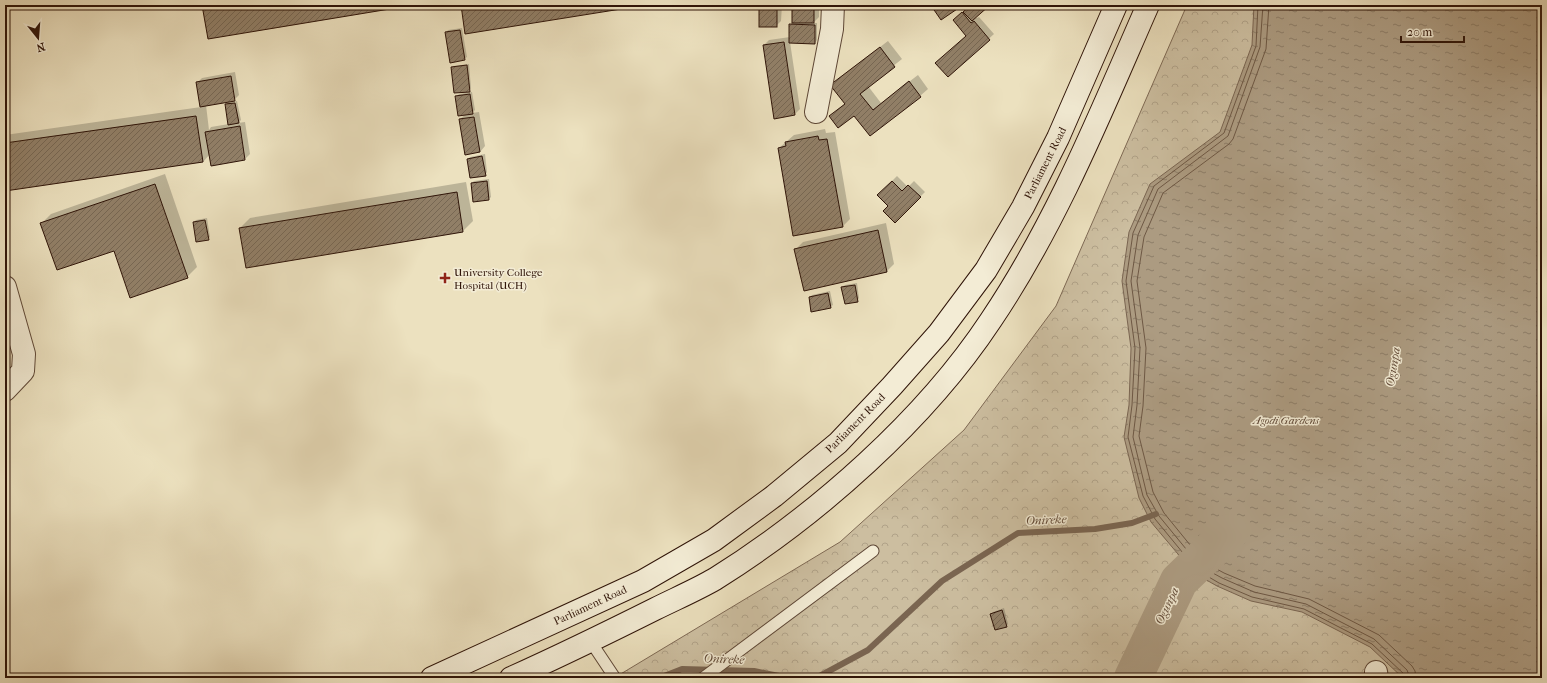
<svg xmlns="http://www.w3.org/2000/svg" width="1547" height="683" font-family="'IM FELL French Canon',serif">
	<defs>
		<pattern id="park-crowns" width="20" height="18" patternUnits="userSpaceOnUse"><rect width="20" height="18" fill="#ccbea0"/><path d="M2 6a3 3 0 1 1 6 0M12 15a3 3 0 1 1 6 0" fill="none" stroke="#b0a288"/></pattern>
		<pattern id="water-ripples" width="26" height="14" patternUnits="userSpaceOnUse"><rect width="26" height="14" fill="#ac9b81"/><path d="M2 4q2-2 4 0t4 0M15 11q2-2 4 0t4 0" fill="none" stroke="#8c7d68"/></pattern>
		<pattern id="building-hatch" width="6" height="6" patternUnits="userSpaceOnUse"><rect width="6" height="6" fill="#917f67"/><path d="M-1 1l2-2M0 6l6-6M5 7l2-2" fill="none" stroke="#776753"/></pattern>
	</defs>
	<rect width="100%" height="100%" fill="#ece1bf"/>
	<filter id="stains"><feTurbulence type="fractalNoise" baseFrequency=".005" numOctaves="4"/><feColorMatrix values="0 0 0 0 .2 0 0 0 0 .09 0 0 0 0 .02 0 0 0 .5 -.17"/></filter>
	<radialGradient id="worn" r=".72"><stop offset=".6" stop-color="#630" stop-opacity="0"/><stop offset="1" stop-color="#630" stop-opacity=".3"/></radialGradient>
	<path fill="url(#park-crowns)" stroke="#7e6954" d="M 1187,5 L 1542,5 L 1542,678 L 614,678 L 840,542 L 964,430 L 1056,306 Z"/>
	<path fill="url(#water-ripples)" stroke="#7a6551" d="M 1254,5 L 1542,5 L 1542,678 L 1403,678 L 1370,647 L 1302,612 L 1251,601 L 1217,586 L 1194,573 L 1151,522 L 1139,498 L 1124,437 L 1129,405 L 1131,348 L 1122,281 L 1129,232 L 1150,184 L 1220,132 L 1252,45 Z"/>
	<g fill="#0003" fill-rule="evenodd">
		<path d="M 760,5 L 782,5 L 781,21 L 776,26 Z"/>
		<path d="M 793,5 L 819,5 L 819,17 L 813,23 L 817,23 L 817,40 L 815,43 L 790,42 L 800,109 L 795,114 L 775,117 L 764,45 L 769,40 L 790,37 L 790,25 L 793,22 Z"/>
		<path d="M 972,5 L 989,5 L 975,17 L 977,18 L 979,17 L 994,34 L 948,76 L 967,36 L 959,15 Z"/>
		<path d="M 462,28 L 467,57 L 464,59 L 446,33 L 448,30 Z"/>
		<path d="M 888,41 L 902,59 L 868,86 L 881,103 L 918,75 L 928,89 L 920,96 L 870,135 L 854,114 L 830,116 L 845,103 L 832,85 L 839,78 Z"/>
		<path d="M 469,64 L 471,88 L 469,91 L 452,68 L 454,66 Z"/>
		<path d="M 235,72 L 239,95 L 232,102 L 237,101 L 241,120 L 238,123 L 245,122 L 250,154 L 245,159 L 211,165 L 210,154 L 203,162 L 5,190 L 5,135 L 201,107 L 197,83 L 202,78 ZM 230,101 L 226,105 L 229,124 L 211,127 L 209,130 L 206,105 Z"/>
		<path d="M 472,92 L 475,110 L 472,113 L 479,112 L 485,146 L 480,152 L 460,119 L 466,114 L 456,97 L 459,94 Z"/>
		<path d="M 825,129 L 826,133 L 835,132 L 850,219 L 843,226 L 779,148 L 794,135 Z"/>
		<path d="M 485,154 L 487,172 L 485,175 L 468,159 L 470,157 Z"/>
		<path d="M 165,174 L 197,267 L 187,277 L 42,223 L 51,214 Z"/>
		<path d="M 897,176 L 908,187 L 914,181 L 925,192 L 895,222 L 889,206 L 878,195 Z"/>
		<path d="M 489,179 L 491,197 L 489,199 L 474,201 L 472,183 L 474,181 Z"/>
		<path d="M 466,182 L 473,221 L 463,231 L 240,228 L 250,218 Z"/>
		<path d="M 207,218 L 210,237 L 208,239 L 194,222 L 196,220 Z"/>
		<path d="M 886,223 L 894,264 L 887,271 L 804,290 L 796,249 L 803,242 Z"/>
		<path d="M 857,283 L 859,298 L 857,301 L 842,287 L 845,285 Z"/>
		<path d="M 830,291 L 833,305 L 830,307 L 810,297 L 812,295 Z"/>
		<path d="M 1004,608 L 1008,624 L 1006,626 L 991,614 L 993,612 Z"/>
	</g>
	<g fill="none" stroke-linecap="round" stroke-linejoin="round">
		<g stroke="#6e5844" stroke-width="1">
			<path d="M 1258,5 L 1256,46 L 1224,133 L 1154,186 L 1133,233 L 1126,281 L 1135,348 L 1132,405 L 1128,437 L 1143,496 L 1155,519 L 1197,570 L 1219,583 L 1252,597 L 1304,609 L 1372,644 L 1404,674 L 1405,678"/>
			<path d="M 1263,5 L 1260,47 L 1228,136 L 1158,189 L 1138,235 L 1131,281 L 1140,348 L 1137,405 L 1133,437 L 1147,495 L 1159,516 L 1200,566 L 1222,578 L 1254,592 L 1306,604 L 1374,639 L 1407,670 L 1410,678"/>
			<path d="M 1269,5 L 1266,49 L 1233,139 L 1229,144 L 1163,193 L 1144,237 L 1137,281 L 1146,348 L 1143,406 L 1139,436 L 1153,492 L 1164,513 L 1204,562 L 1224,573 L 1255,586 L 1309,599 L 1379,635 L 1412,666 L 1415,671 L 1416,678"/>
		</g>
		<g stroke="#7a6551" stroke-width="6">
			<path d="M 659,678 L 682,669 L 754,671 L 789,678"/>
			<path d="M 816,678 L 868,650 L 942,581 L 1018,533 L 1095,529 L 1132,523 L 1156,514"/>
		</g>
		<path stroke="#ac9b81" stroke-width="38" d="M 1133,678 L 1179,581 L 1229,533"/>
	</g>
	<g fill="url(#building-hatch)" stroke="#2f1408">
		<path d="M 202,5 L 414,5 L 208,39 Z"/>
		<path d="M 461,5 L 646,5 L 465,34 Z"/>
		<rect x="759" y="5" width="18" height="22"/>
		<rect x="792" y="5" width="22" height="18"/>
		<path d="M 936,5 L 963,5 L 941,20 L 932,7 Z"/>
		<path d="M 971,5 L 990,5 L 972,21 L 963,12 Z"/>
		<path d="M 962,12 L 971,23 L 974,21 L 990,40 L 948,77 L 935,63 L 966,36 L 953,20 Z"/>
		<path d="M 789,24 L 815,25 L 815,44 L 789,43 Z"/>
		<path d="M 460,30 L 465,60 L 450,63 L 445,32 Z"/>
		<path d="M 784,42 L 795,115 L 774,119 L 763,45 Z"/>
		<path d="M 880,47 L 895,67 L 860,94 L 873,110 L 909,81 L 921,97 L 870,136 L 854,116 L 838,128 L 829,116 L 845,104 L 830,85 Z"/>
		<path d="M 467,65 L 470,92 L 454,93 L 451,67 Z"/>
		<path d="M 231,76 L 235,101 L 200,107 L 196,82 Z"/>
		<path d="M 470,94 L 473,114 L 458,116 L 455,96 Z"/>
		<path d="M 235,103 L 239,123 L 228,125 L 225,104 Z"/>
		<path d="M 196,116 L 203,162 L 5,191 L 5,143 Z"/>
		<path d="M 474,117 L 480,152 L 465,155 L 459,119 Z"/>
		<path d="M 240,126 L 245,160 L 211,166 L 205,132 Z"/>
		<path d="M 818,136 L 819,140 L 827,139 L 843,227 L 793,236 L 778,148 L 786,146 L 785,142 Z"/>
		<path d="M 482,156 L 486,176 L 470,178 L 467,159 Z"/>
		<path d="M 487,181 L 489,200 L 473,202 L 471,183 Z"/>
		<path d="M 892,181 L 902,191 L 908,185 L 921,197 L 895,223 L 883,211 L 888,206 L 877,195 Z"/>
		<path d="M 155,184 L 188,278 L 130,298 L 114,251 L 57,270 L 40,223 Z"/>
		<path d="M 457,192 L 463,232 L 246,268 L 239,228 Z"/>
		<path d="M 205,220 L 209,240 L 196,242 L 193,222 Z"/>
		<path d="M 878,230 L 887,272 L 804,291 L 794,249 Z"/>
		<path d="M 855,285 L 858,302 L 845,304 L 841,287 Z"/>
		<path d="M 828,293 L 831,308 L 811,312 L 809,297 Z"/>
		<path d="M 1002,610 L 1007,627 L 995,630 L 990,614 Z"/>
	</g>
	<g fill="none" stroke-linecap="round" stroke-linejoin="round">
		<g stroke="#5e4736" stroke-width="13">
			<g id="service">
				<path d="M 591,642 L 615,678"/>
				<path d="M 703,678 L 873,551"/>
			</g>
		</g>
		<g stroke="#5e4736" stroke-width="24">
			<g id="minor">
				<path d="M 816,112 L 832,29 L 833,5"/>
				<path d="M 5,287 L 24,354 L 23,371 L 5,390"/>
				<path d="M 1376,672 L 1377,678"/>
			</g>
		</g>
		<g stroke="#2f1408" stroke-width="24">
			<g id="secondary">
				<path d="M 432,678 L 643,581 L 714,540 L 774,496 L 838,443 L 892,386 L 939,333 L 986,270 L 1023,207 L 1058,138 L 1116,5"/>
				<path d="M 511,678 C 560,656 607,633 655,609 C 675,599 696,590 715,579 C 817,515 925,420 991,320 C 1057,222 1101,112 1148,5"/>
			</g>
		</g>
		<use href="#service" stroke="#f3ecd5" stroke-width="11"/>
		<use href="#minor" stroke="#f3ecd5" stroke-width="22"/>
		<use href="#secondary" stroke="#f3ecd5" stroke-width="22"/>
	</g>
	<path fill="#8f2418" stroke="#f3ecd5" stroke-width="1.5" d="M443 272h4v4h4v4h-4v4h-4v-4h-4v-4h4z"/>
	<g text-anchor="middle" stroke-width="3" stroke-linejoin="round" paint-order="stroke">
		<g font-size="11" fill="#2f1408" stroke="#f3ecd5">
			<text transform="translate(1045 163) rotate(-63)" y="4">Parliament Road</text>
			<text transform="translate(855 423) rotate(-45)" y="4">Parliament Road</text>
			<text transform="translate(590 605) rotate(-25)" y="4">Parliament Road</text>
		</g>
		<g font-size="11" fill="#2f1408" stroke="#f3ecd5" text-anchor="start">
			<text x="454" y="276">University College<tspan x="454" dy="13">Hospital (UCH)</tspan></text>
		</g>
		<g font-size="11" font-style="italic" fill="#5e4736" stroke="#f3ecd5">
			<text x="1286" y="424">Agodi Gardens</text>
		</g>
		<g font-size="12" font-style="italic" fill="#614a38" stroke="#f3ecd5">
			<text transform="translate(1393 367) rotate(-81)" y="4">Ogunpa</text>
			<text transform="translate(1046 520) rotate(-3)" y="4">Onireke</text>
			<text transform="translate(1167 606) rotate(-65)" y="4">Ogunpa</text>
			<text transform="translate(724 659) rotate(2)" y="4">Onireke</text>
		</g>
	</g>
	<rect width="1547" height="683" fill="none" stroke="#ece1bf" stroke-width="20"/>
	<rect x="6" y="6" width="1535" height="671" fill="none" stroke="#2f1408" stroke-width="2"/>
	<rect x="10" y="10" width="1527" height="663" fill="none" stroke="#2f1408"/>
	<g transform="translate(38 38) rotate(163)" stroke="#f3ecd5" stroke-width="3" paint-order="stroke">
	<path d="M0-3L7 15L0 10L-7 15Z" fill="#2f1408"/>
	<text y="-6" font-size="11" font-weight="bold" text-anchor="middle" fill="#2f1408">N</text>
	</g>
	<path d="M1401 36v6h63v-6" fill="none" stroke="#2f1408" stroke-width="2"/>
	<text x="1407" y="36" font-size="12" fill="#2f1408" stroke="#f3ecd5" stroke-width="3" paint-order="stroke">20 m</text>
	<rect width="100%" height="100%" filter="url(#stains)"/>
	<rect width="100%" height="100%" fill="url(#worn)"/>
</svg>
